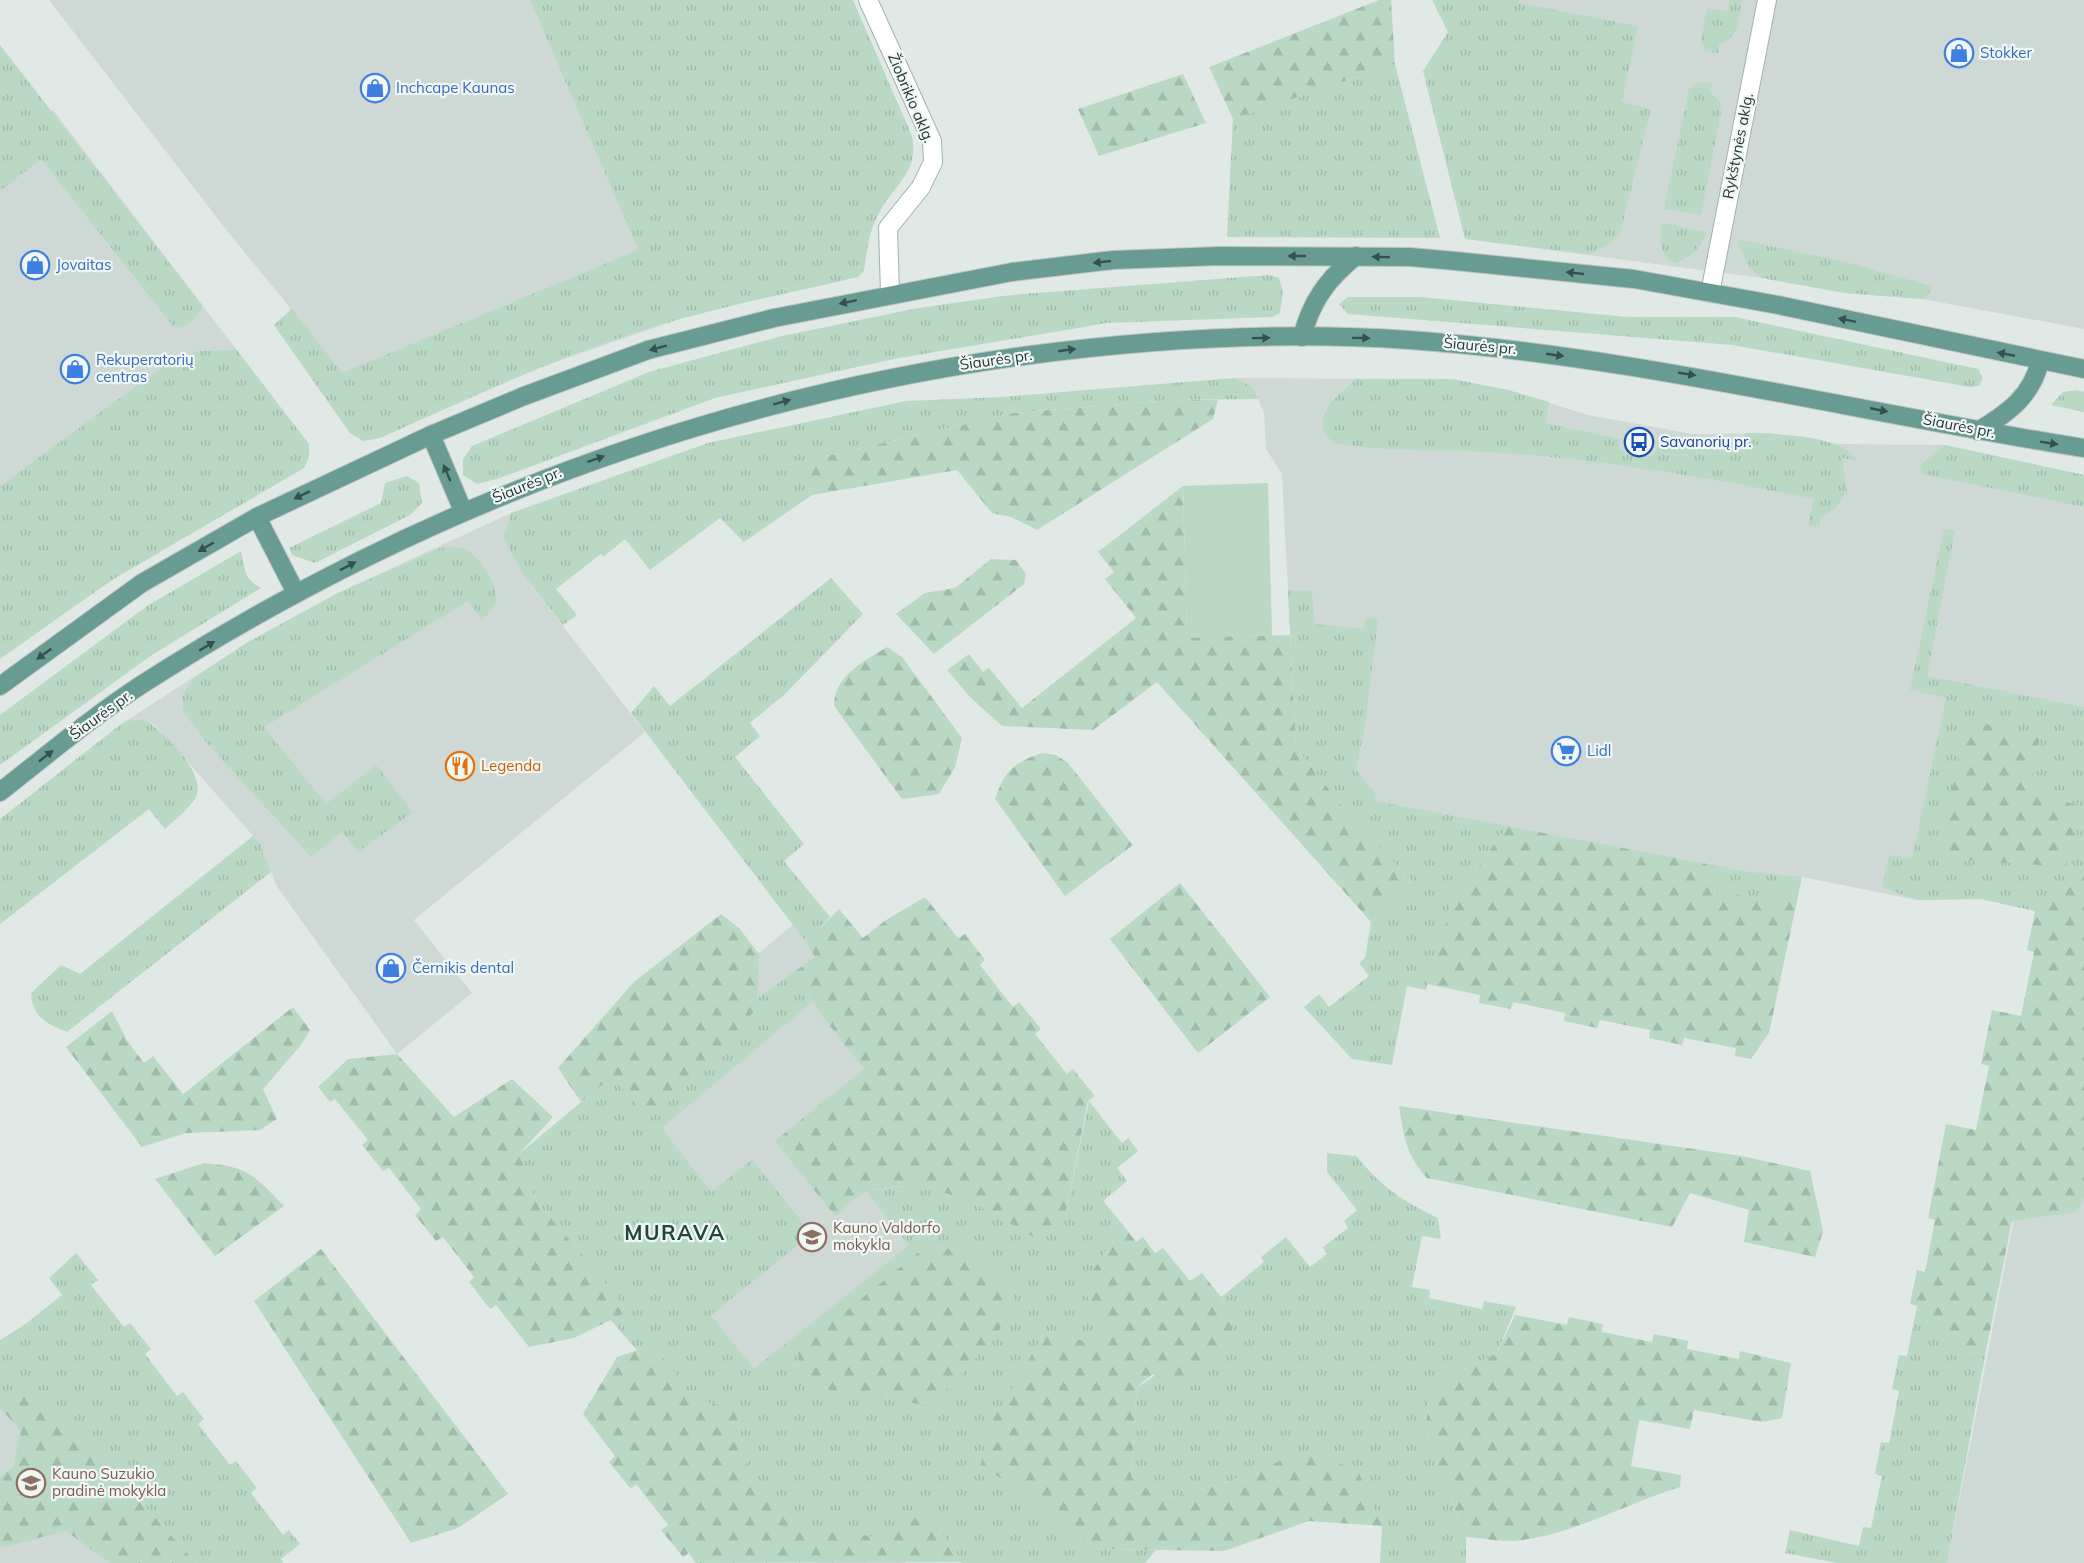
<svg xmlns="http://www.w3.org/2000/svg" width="2084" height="1563" font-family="Mulish,sans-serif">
	<defs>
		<pattern id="grass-tufts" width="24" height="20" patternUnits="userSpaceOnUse" patternTransform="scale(1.5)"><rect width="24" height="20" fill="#bad9c5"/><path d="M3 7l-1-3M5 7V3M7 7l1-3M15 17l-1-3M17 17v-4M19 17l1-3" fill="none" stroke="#a0bbaa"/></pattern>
		<pattern id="forest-firs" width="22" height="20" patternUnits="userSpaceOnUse" patternTransform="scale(1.5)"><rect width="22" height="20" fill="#bad9c5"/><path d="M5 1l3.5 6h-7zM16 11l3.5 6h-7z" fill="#a0bbaa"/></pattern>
	</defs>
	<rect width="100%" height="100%" fill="#e0e9e6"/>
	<g fill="#ced9d5">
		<path d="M 49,0 L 530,0 L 638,250 L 674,321 L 538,368 L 380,438 L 363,441 L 350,433 L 274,325 L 291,309 L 228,232 Z"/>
		<path d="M 1463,0 L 2084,0 L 2084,329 L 1922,299 L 1845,293 L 1762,278 L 1465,239 Z"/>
		<path d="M 53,110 L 236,349 L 199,351 L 0,486 L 0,151 Z"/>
		<path d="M 1234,378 L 1452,379 L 1508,390 L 1588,415 L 1692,434 L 1770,433 L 1839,444 L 1945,445 L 2084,475 L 2084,1563 L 1947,1563 L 2072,919 L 1981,899 L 1917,900 L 1802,877 L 1773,902 L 1452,903 L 1296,747 L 1282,474 L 1266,449 L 1264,413 L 1253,387 Z"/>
		<path d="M 511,513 L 503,537 L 522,573 L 645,732 L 414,920 L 472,993 L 397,1054 L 276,885 L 261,845 L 156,726 L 144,719 L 126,721 L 248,642 L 338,593 Z"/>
		<path d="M 808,912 L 1169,1339 L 904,1563 L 817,1563 L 492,1180 L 519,1154 Z"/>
		<path d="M 0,1403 L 123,1563 L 0,1563 Z"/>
	</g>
	<g fill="url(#grass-tufts)" fill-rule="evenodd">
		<path d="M 530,0 L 853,0 L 912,136 C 919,172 896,183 880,211 C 869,230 867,250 864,271 L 858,277 C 781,295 703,310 628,335 C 543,364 462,401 380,438 L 363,441 L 350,433 L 274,325 L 292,309 L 342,373 L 638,250 Z"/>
		<path d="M 1432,0 L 1520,0 L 1519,3 L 1638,26 L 1622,102 L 1651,109 L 1620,234 L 1608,245 L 1591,254 L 1465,239 L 1423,71 L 1448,32 Z"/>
		<path d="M 1730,0 L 1742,0 C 1739,18 1739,39 1719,45 L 1718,53 L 1705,51 L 1701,39 L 1707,8 L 1727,12 Z"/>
		<path d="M 0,45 L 202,305 C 199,318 190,323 179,328 L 173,326 L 41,159 L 0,191 Z"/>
		<path d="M 1395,64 L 1440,238 L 1227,237 L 1233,119 Z"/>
		<path d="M 1704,82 L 1713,83 L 1709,91 L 1720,102 L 1721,112 L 1701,215 L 1664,209 L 1689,89 L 1696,83 Z"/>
		<path d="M 1662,223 L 1706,232 C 1701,248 1690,258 1674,263 C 1659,255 1659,238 1662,223 Z"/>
		<path d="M 1737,239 L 1842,261 L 1932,286 L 1929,294 L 1922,299 L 1845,293 L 1762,278 L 1749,268 Z"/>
		<path d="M 1269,275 L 1279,278 L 1283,291 L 1280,313 L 1273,317 L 1107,323 L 894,359 L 715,398 L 497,479 L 477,484 L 463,475 L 463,459 L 472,446 L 649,372 L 782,336 L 918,308 L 1011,295 Z"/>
		<path d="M 1348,297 L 1421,297 L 1627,317 L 1735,317 L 1978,369 L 1983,378 L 1979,386 L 1970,387 L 1732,345 L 1348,314 L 1339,304 Z"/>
		<path d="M 236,349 L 309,444 L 309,457 L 304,468 L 112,580 L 0,659 L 0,486 L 169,362 L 198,351 Z"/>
		<path d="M 1234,378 L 1253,387 L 1258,399 L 1171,400 L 1014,413 L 791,464 L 812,495 L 744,542 L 720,518 L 650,570 L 625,539 L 603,557 L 601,554 L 556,589 L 577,615 L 563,625 L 522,573 L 503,537 L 511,513 L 708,443 L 906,401 L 1002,397 Z"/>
		<path d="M 1356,379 L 1452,379 L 1508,390 L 1549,402 L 1546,423 L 1620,439 L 1619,449 L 1654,456 L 1658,443 L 1733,452 L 1746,433 C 1777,434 1840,434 1858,461 L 1842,458 L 1847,491 L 1835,509 L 1820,518 L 1820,527 L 1808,525 L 1814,499 C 1716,479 1619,463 1520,454 C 1458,449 1394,453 1333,443 L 1323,431 L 1323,420 L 1330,403 Z"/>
		<path d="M 2077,390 L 2084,392 L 2084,412 L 2051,405 L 2063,392 Z"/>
		<path d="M 1945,445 L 2084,475 L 2084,507 L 1922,474 L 1920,465 Z"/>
		<path d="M 407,476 L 419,483 L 422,503 L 410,515 L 315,563 L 292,555 L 289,548 L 381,503 L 385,483 Z"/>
		<path d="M 1944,529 L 1955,530 L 1927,676 L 2084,707 L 2084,873 L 2035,911 L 1981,899 L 1917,900 L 1882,887 L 1889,855 L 1912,859 L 1946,698 L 1910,690 ZM 1966,719 L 2040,738 L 2030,791 Z"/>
		<path d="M 440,548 C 447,548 458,546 464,549 C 479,554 502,589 495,605 C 492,610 486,615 482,620 L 468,601 L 264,727 L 326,804 L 376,765 L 413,812 L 358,852 L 342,832 L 311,857 L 206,742 L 183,711 L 182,696 L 194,678 L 248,642 L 338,593 Z"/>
		<path d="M 241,551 C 245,569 243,578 261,588 L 152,655 L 0,765 L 0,715 L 147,606 Z"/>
		<path d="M 831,578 L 863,614 L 785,694 L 750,723 L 760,736 L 735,757 L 804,844 L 784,861 L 830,917 L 806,942 L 631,713 L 654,686 L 670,706 Z"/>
		<path d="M 1288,590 L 1312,591 L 1315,624 L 1364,629 L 1366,617 L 1378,619 L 1365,726 L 1356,770 L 1376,795 L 1375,801 L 1507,826 L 1452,903 L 1426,990 L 1407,986 L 1392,1065 L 1352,1059 L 1304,1007 L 1319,994 L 1329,1007 L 1369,976 L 1359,963 L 1365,958 L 1371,922 L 1411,881 L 1349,815 L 1296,747 Z"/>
		<path d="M 144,719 C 162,730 210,776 195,799 C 187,810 175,820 165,829 L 149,809 L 0,924 L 0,819 L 125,721 Z"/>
		<path d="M 253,836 L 261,845 L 271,872 L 67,1032 C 47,1024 32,1017 31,993 L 61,965 L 80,974 Z"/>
		<path d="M 1707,864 L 1750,872 L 1802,877 L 1773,902 L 1713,890 Z"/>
		<path d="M 794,972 L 812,1002 L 662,1128 L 711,1192 L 752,1160 L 812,1234 L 711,1315 L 754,1369 L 909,1245 L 866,1191 L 919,1185 L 966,1198 L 1033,1237 L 1065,1216 L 1089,1101 L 1122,1143 L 1128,1138 L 1138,1151 L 1117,1168 L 1127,1181 L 1103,1201 L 1124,1226 L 1091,1273 L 1096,1314 L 1118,1335 L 1097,1343 L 1043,1334 L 980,1467 L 1025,1491 L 1096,1549 L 1156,1550 L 1145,1563 L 962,1563 L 927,1513 L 874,1537 L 793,1522 L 750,1478 L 735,1410 L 693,1399 L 654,1345 L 637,1350 L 611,1320 L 626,1312 L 592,1266 L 536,1201 L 519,1154 L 612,1077 L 649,1118 L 697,1076 L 757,1008 L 758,998 Z"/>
		<path d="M 1327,1153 L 1356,1156 C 1382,1187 1402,1201 1438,1218 L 1441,1239 L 1422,1236 L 1412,1287 L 1430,1290 L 1429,1298 L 1482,1309 L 1484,1301 L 1516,1307 L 1497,1353 L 1431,1386 L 1425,1432 L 1466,1537 L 1466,1563 L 1380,1563 L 1382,1526 L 1229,1481 L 1163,1500 L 1132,1478 C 1134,1450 1133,1413 1138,1387 L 1233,1321 L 1221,1297 L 1264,1262 L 1261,1257 L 1286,1237 L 1310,1267 L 1327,1254 L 1323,1247 L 1348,1228 L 1344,1221 L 1357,1210 L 1327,1172 Z"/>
		<path d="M 76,1253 L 98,1280 L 91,1285 L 124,1327 L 130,1323 L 151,1349 L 145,1354 L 177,1396 L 183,1392 L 204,1419 L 198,1424 L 230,1465 L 236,1461 L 257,1488 L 251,1493 L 283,1535 L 289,1530 L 300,1544 L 281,1559 L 283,1563 L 196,1563 L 66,1418 L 0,1391 L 0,1340 L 24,1325 L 62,1295 L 49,1278 Z"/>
		<path d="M 1917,1306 L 1935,1333 L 1958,1355 L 1986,1351 L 1947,1563 L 1837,1563 L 1785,1553 L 1790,1530 L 1859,1546 L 1863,1527 L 1871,1528 L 1882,1476 L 1875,1474 L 1881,1442 L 1889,1443 L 1899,1391 L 1892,1389 L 1899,1355 L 1907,1356 Z"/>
	</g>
	<g fill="url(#forest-firs)">
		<path d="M 1379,0 L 1391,0 L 1395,64 L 1233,119 L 1209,67 Z"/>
		<path d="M 1183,74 L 1206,123 L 1099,156 L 1078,109 Z"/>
		<path d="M 1171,400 L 1218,400 L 1213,419 L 1037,530 L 1011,517 L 992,513 L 957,470 L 812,495 L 791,464 L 1014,413 Z"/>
		<path d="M 1183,486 L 1187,637 L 1290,635 L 1296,747 L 1349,815 L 1411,881 L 1371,922 L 1157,682 L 1093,730 L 1002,726 L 971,698 L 947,670 L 969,654 L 983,672 L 989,668 L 1022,708 L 1136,618 L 1105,579 L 1114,572 L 1098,552 Z"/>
		<path d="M 991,559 L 1016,560 L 1026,574 L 1024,584 L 934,654 L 896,614 L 925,593 L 955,588 Z"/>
		<path d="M 887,647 L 902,657 L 962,738 L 955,767 L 939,794 L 902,799 L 834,706 C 834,676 864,661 887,647 Z"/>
		<path d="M 1966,719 L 2040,738 L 2030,791 L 2080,806 L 2066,867 L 1938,858 Z"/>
		<path d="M 1042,753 L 1056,755 L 1068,763 L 1133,845 L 1065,896 L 995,799 C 1005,770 1013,763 1042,753 Z"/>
		<path d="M 1507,826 L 1707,864 L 1714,890 L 1772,902 L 1802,877 L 1769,1033 L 1751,1059 L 1735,1056 L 1736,1048 L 1684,1038 L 1682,1045 L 1649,1038 L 1650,1030 L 1600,1020 L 1597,1028 L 1564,1021 L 1565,1013 L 1513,1002 L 1511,1009 L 1479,1003 L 1480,995 L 1427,984 L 1452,903 Z"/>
		<path d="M 2084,873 L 2084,1198 L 2076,1212 L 2012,1221 L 1986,1351 L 1958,1355 L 1935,1333 L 1917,1306 L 1910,1304 L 1917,1270 L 1925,1272 L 1935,1220 L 1928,1218 L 1946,1124 L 1976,1130 L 1989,1066 L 1981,1064 L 1992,1010 L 2021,1016 L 2034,952 L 2027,950 L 2035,911 Z"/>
		<path d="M 1180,883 L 1270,997 L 1198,1053 L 1110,939 Z"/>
		<path d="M 925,897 L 958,938 L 965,934 L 985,960 L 980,965 L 1013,1007 L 1019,1002 L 1041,1029 L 1035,1034 L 1067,1074 L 1073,1069 L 1095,1096 L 1088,1101 L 1065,1216 L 1033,1237 C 980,1206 932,1174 868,1191 C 857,1194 844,1209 835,1216 L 775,1141 L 864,1069 L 822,1016 L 794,972 L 815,957 L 806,942 L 839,909 L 863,938 L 886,920 Z"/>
		<path d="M 721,914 L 740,929 L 759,954 L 757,1008 L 697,1076 L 649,1118 L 612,1077 L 581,1102 L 558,1068 L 634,982 Z"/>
		<path d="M 293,1007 L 310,1030 L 301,1045 L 263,1089 L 277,1119 L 260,1130 L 186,1133 L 142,1147 L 66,1047 L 112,1011 L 128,1042 L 144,1063 L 153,1056 L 183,1094 Z"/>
		<path d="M 397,1054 L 454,1117 L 512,1079 L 553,1117 L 519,1154 L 536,1201 L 592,1266 L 627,1312 L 574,1338 L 529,1347 L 496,1305 L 490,1309 L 469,1282 L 474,1277 L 443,1237 L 436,1241 L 415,1215 L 421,1209 L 389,1168 L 383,1171 L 362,1145 L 368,1140 L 335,1099 L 330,1102 L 318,1087 L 348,1059 Z"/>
		<path d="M 1399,1106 L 1742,1156 L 1810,1171 L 1823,1231 L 1815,1257 L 1744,1242 L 1749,1210 L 1690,1193 L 1672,1227 L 1427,1178 C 1405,1153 1404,1137 1399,1106 Z"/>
		<path d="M 204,1163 C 249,1167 253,1174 284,1206 L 215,1256 L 155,1179 Z"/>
		<path d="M 1124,1226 L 1136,1242 L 1143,1237 L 1155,1253 L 1163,1248 L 1190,1281 L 1202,1273 L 1221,1297 L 1233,1321 C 1220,1364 1211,1367 1173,1388 L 1153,1374 C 1149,1378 1141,1382 1138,1387 C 1135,1393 1133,1466 1132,1478 L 1163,1500 L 1229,1481 L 1311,1449 L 1359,1473 L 1382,1526 L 1309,1521 L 1224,1551 L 1096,1549 L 1025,1491 L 980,1467 L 994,1418 L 1044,1334 L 1097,1343 L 1118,1335 L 1096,1314 L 1084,1289 L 1091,1273 Z"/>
		<path d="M 925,1247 L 969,1250 L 996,1272 L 1015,1300 L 995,1338 L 931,1406 L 800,1385 L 798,1350 Z"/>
		<path d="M 321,1249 L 508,1494 L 458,1528 L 411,1543 L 254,1301 Z"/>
		<path d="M 1515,1315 L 1567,1325 L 1569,1317 L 1603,1324 L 1602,1332 L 1652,1342 L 1654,1334 L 1688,1341 L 1687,1349 L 1739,1359 L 1740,1351 L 1791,1363 L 1782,1418 L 1762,1422 L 1694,1410 L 1690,1429 L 1639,1420 L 1631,1466 L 1681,1475 L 1680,1487 C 1627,1503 1577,1533 1522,1540 C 1505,1543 1484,1538 1466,1537 L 1425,1432 L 1431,1386 L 1497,1353 Z"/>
		<path d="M 654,1345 L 693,1398 L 735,1410 L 750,1478 L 793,1522 L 874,1537 L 927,1513 L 963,1562 L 696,1563 L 689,1553 L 683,1557 L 661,1530 L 668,1525 L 636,1484 L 631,1489 L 609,1462 L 615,1456 L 583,1414 L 617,1357 Z"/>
		<path d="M 0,1391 L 22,1393 L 66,1418 L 196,1563 L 110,1563 L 66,1531 L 0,1548 L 0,1477 L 13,1467 L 21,1431 L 0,1408 Z"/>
	</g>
	<path fill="#bad9c5" d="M 1268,483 L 1272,635 L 1187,638 L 1183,486 Z"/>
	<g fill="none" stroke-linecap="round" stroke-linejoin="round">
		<g stroke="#a3b0ad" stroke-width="20">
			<g id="minor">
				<path d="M 868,0 L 932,141 L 933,162 L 921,187 L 888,228 L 890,293"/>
				<path d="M 1710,293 L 1767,0"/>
			</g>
		</g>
		<g stroke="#bdc3c2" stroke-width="20">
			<g id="major">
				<path d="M 1302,337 C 1311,302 1327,279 1356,256"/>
				<path d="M 1978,431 C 2008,413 2032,396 2040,361"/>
				<path d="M 431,435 L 463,511"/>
				<path d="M 257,517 L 296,593"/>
				<path d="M 0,686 L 142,583 L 257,517 L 431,435 L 524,396 L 648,350 L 774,318 L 1012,272 L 1113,260 L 1219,256 L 1410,257 L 1455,261 L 1634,279 L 1778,305 L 2084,369"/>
				<path d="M 0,792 C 46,756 92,717 141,685 C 412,511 704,400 1023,356 C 1150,339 1280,331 1409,340 C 1637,356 1858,413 2084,448"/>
			</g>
		</g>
		<use href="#minor" stroke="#fff" stroke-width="18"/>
		<use href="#major" stroke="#689b92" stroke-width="18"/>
	</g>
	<defs><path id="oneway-solid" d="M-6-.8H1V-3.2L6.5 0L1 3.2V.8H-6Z" transform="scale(1.5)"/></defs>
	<g fill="#34514c">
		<use href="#oneway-solid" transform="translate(1297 256) rotate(-180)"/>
		<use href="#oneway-solid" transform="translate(1381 257) rotate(-179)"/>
		<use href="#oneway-solid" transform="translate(1102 262) rotate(174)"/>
		<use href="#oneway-solid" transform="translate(1575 273) rotate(-174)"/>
		<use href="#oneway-solid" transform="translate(848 302) rotate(168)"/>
		<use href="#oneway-solid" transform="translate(1847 320) rotate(-168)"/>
		<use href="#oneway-solid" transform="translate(1261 338) rotate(-1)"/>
		<use href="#oneway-solid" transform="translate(1361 338) rotate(1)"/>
		<use href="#oneway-solid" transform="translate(658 348) rotate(165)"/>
		<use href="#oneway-solid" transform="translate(1067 350) rotate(-8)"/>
		<use href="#oneway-solid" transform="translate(2006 354) rotate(-169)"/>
		<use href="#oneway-solid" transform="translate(1555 355) rotate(8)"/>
		<use href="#oneway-solid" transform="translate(1687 374) rotate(9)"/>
		<use href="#oneway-solid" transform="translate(782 402) rotate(-15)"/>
		<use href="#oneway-solid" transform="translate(1879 410) rotate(11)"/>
		<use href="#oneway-solid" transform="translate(2049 443) rotate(9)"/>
		<use href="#oneway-solid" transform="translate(596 459) rotate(-19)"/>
		<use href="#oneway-solid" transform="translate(447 473) rotate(-113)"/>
		<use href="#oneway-solid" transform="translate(302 495) rotate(154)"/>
		<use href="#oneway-solid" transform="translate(206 547) rotate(150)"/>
		<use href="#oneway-solid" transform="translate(348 566) rotate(-27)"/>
		<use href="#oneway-solid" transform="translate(207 646) rotate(-31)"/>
		<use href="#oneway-solid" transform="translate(44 654) rotate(144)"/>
		<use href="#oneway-solid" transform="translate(46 756) rotate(-38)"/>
	</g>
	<defs>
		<g id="shop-ring" transform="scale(1.5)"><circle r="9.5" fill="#f0f6f4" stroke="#3f7fe0" stroke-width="1.5"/><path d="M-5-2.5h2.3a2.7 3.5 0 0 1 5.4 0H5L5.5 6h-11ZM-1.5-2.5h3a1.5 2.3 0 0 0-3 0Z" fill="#3f7fe0"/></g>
		<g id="bus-ring" transform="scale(1.5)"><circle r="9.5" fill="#f0f6f4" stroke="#1a4fb4" stroke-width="1.5"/><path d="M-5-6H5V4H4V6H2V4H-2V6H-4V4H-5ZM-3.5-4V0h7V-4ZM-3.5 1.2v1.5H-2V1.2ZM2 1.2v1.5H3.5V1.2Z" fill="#1a4fb4"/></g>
		<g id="supermarket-ring" transform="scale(1.5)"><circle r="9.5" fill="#f0f6f4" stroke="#3f7fe0" stroke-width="1.5"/><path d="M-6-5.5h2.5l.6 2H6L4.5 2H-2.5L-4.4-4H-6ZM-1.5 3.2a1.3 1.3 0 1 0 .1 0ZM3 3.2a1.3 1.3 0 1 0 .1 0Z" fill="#3f7fe0"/></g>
		<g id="restaurant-ring" transform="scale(1.5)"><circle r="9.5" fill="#f0f6f4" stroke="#e8710a" stroke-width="1.5"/><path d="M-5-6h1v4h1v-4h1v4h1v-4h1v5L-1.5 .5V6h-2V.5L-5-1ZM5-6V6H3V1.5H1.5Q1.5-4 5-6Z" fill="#e8710a"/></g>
		<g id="school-ring" transform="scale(1.5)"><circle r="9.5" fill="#f0f6f4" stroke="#8d6e63" stroke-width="1.5"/><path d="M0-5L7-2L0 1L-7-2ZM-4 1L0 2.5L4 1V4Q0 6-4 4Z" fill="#8d6e63"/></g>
	</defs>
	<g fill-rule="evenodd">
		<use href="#shop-ring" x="1959" y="53"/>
		<use href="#shop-ring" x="375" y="88"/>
		<use href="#shop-ring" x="35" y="265"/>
		<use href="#shop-ring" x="75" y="369"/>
		<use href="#bus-ring" x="1639" y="442"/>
		<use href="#supermarket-ring" x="1566" y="751"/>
		<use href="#restaurant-ring" x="460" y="766"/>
		<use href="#shop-ring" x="391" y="968"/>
		<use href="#school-ring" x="812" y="1237"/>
		<use href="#school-ring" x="31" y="1483"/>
	</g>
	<g text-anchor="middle" stroke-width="4.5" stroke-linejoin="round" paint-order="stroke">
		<g font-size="15" fill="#366cbe" stroke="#f0f6f4" text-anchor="start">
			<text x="1980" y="58">Stokker</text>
			<text x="396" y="93">Inchcape Kaunas</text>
			<text x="56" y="270">Jovaitas</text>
			<text x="96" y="365">Rekuperatorių<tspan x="96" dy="17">centras</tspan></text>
			<text x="1587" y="756">Lidl</text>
			<text x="412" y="973">Černikis dental</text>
		</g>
		<g font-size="15" fill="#223834" stroke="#f0f6f4">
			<text transform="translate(911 98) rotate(67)" y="5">Žiobrikio aklg.</text>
			<text transform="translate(1738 146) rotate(-79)" y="5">Rykštynės aklg.</text>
			<text transform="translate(1480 346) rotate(5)" y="5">Šiaurės pr.</text>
			<text transform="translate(996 360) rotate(-8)" y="5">Šiaurės pr.</text>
			<text transform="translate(1959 426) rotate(11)" y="5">Šiaurės pr.</text>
			<text transform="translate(527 485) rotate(-22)" y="5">Šiaurės pr.</text>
			<text transform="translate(101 715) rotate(-36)" y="5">Šiaurės pr.</text>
		</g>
		<g font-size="15" fill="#164399" stroke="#f0f6f4" text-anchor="start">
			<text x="1660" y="447">Savanorių pr.</text>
		</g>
		<g font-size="15" fill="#c56008" stroke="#f0f6f4" text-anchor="start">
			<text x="481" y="771">Legenda</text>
		</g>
		<g font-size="15" fill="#785e54" stroke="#f0f6f4" text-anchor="start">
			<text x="833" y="1233">Kauno Valdorfo<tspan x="833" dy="17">mokykla</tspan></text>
			<text x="52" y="1479">Kauno Suzukio<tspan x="52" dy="17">pradinė mokykla</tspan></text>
		</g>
		<g font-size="21" font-weight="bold" letter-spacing="1.5" fill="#204841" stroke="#f0f6f4">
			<text x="675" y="1240">MURAVA</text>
		</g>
	</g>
</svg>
